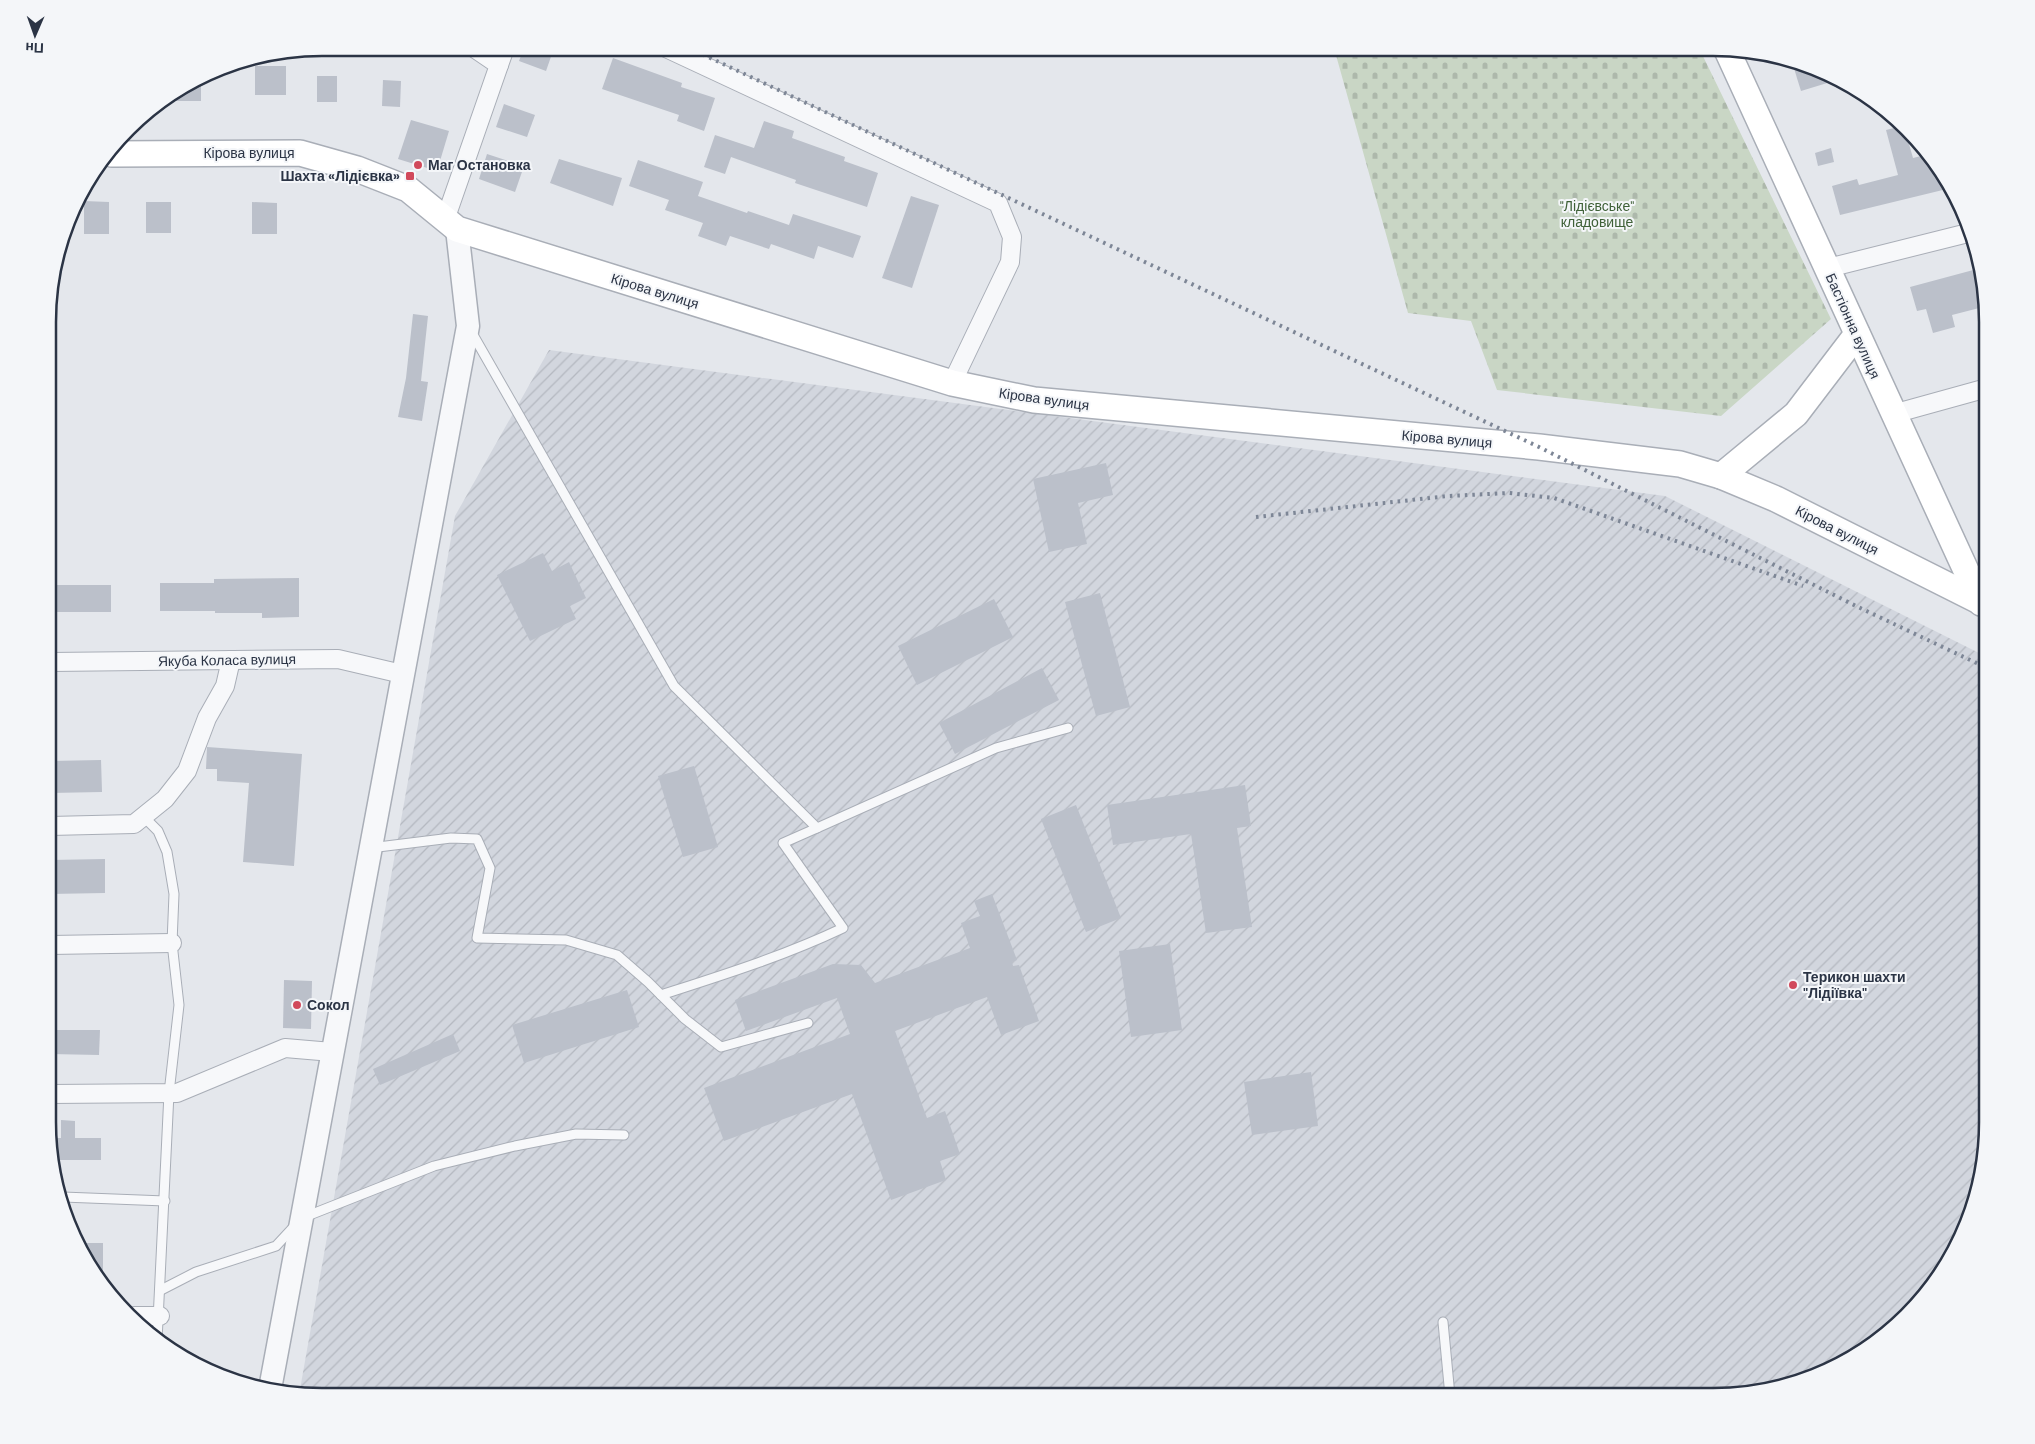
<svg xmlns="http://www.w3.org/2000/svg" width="2035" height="1444" font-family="'DM Sans',sans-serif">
	<defs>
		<pattern id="industrial-furrows" width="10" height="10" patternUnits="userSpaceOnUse" patternTransform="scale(1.25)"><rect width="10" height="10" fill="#d2d6de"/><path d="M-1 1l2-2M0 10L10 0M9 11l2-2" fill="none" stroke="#b4b8c0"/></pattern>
		<pattern id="cemetery-stones" width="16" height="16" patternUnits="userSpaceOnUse" patternTransform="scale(1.25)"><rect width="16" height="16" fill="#c9d6c5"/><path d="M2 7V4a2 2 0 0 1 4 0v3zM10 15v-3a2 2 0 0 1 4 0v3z" fill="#adb8ab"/></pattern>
	</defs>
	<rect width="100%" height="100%" fill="#e4e7ec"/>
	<path fill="url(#industrial-furrows)" d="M 549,350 L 1665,496 L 1987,657 L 1987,1139 L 1973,1210 L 1930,1289 L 1894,1328 L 1834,1368 L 1783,1387 L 1713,1396 L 299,1395 L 455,516 Z"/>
	<path fill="url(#cemetery-stones)" d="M 1334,48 L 1699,48 L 1831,319 L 1721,416 L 1497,390 L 1471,321 L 1408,313 Z"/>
	<g fill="#bbc0ca">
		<path d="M 524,48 L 554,48 L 546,71 L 519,61 Z"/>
		<path d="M 613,58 L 682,83 L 681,87 L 715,98 L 704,131 L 677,121 L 679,115 L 602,89 Z"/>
		<path d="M 1792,62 L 1817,68 L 1837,80 L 1801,91 Z"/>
		<rect x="255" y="66" width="31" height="29"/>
		<rect x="317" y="76" width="20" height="26"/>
		<path d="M 201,79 L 201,101 L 166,101 Z"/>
		<path d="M 383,80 L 401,81 L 400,107 L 382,106 Z"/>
		<path d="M 504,104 L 535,115 L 527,137 L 496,127 Z"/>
		<path d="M 411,120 L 449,131 L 437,171 L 398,159 Z"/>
		<path d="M 764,121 L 794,131 L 792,138 L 845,157 L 844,161 L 878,173 L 867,207 L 795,183 L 796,180 L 731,157 L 725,174 L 704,167 L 715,135 L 754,148 Z"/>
		<path d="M 1902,126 L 1905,130 L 1913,158 L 1929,154 L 1951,188 L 1840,215 L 1832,186 L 1857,179 L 1859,185 L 1898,175 L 1886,130 Z"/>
		<path d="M 1831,148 L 1834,162 L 1818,166 L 1815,153 Z"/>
		<path d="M 487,154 L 524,166 L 515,192 L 479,179 Z"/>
		<path d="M 559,159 L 622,178 L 613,206 L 550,183 Z"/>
		<path d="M 638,160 L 703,182 L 698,196 L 747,213 L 748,211 L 789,225 L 793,214 L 861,236 L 853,258 L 818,246 L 814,259 L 771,244 L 769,249 L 730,236 L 726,246 L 698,236 L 703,223 L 665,210 L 669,200 L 629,186 Z"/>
		<path d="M 911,196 L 939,205 L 912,288 L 882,278 Z"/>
		<path d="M 84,201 L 109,202 L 109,234 L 84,234 Z"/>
		<rect x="146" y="202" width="25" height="31"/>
		<path d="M 252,202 L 277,203 L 277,234 L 252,234 Z"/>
		<path d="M 1977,269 L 1987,306 L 1952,315 L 1955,327 L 1933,333 L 1926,309 L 1917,311 L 1910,287 Z"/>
		<path d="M 413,314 L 428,316 L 421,381 L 428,382 L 422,421 L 398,417 L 406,378 Z"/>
		<path d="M 1106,463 L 1113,495 L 1078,503 L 1087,544 L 1049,552 L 1033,479 Z"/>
		<path d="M 543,553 L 552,571 L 569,562 L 586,598 L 570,606 L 576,619 L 530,641 L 497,575 Z"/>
		<path d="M 299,578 L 299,617 L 262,618 L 262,613 L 215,613 L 215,611 L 160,611 L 160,583 L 214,583 L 214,579 Z"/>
		<rect x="50" y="585" width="61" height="27"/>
		<path d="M 1100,593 L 1130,707 L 1096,716 L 1065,602 Z"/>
		<path d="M 994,599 L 1013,637 L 917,685 L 898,646 Z"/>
		<path d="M 1042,668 L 1059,700 L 955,754 L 939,723 Z"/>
		<path d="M 207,747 L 302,754 L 294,866 L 243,862 L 249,783 L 217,781 L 217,769 L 206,769 Z"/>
		<path d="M 101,760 L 102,792 L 50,793 L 50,761 Z"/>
		<path d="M 694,766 L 718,847 L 683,857 L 658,776 Z"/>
		<path d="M 1245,785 L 1251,826 L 1237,828 L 1252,927 L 1206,933 L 1191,834 L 1113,845 L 1107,805 Z"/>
		<path d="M 1076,805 L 1121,918 L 1086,932 L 1041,819 Z"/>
		<path d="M 105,859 L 105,893 L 50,894 L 50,860 Z"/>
		<path d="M 992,894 L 1017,960 L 1012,962 L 1013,966 L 1019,965 L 1039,1021 L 1001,1035 L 987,997 L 895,1031 L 927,1118 L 945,1111 L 960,1154 L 940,1161 L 946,1180 L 891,1200 L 852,1094 L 724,1141 L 704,1088 L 850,1034 L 837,998 L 746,1031 L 735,1000 L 833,964 L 861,965 L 875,983 L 970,948 L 961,923 L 980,916 L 974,901 Z"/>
		<path d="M 1170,944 L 1182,1030 L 1131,1037 L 1119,951 Z"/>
		<path d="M 284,980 L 312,981 L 311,1029 L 283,1028 Z"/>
		<path d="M 627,990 L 639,1027 L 524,1063 L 512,1025 Z"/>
		<path d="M 50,1030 L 100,1030 L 99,1055 L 50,1054 Z"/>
		<path d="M 453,1034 L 460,1051 L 380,1085 L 373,1069 Z"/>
		<path d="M 1311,1072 L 1318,1126 L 1252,1135 L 1244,1082 Z"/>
		<path d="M 61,1120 L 75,1121 L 75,1138 L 101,1138 L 101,1160 L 51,1160 L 50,1138 L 61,1138 Z"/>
		<path d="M 79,1243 L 103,1243 L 103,1281 L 84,1259 Z"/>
	</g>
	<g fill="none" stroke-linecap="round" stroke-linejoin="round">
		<g stroke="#a9aeb7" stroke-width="11">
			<g id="service">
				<path d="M 472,333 L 674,686 L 817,828 L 996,748 L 1068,728"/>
				<path d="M 143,816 L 158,831 L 167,852 L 174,894 L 172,943 L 179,1005 L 169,1093 L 157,1341"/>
				<path d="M 370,848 L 451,838 L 477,839 L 490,868 L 477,938 L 566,940 L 617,955 L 648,982 L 685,1019 L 721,1047 L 808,1023"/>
				<path d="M 661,995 C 723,975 784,956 843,928 L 783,843 L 817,828"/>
				<path d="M 63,1197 L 165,1201"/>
				<path d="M 161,1290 L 196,1272 L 276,1246 L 302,1218 L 434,1166 L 515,1146 L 576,1134 L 624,1135"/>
				<path d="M 1443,1322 L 1450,1396"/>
			</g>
		</g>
		<g stroke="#a9aeb7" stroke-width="20">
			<g id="minor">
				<path d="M 666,48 L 998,203 L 1012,237 L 1010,262 L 952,383"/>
				<path d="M 499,65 L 505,48"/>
				<path d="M 445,220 L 499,65 L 474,48"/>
				<path d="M 1828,268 L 1968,233"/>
				<path d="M 1893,414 L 1987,388"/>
				<path d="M 50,662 L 338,659 L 402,674"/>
				<path d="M 50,826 L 134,824 L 165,799 L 187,771 L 207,718 L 225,686 L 231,660"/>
				<path d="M 50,945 L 172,943"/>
				<path d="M 50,1094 L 177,1093 L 285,1048 L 332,1052"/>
				<path d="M 134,1316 L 160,1316"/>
			</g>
		</g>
		<g stroke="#a9aeb7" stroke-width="25">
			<path id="tertiary" d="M 270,1389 L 468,326 L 457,229"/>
		</g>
		<g stroke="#a9aeb7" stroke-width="28">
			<g id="secondary">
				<path d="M 1726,48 L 1981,603"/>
				<path d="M 112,154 L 300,153 L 357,169 L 408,189 L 457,229 L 952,383 L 1034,400 L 1539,447 L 1680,464 L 1721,476 L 1776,499 L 1987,605"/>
				<path d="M 1721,476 L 1796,414 L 1857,334"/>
			</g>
		</g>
		<use href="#service" stroke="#f7f8fa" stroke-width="9"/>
		<use href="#minor" stroke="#f7f8fa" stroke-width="18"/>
		<use href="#tertiary" stroke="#f7f8fa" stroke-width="22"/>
		<use href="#secondary" stroke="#fff" stroke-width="25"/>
		<g stroke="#7d8696" stroke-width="4" stroke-dasharray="2.5 5" stroke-linecap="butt">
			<path d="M 689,48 L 1539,447 L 1856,606 L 1987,668"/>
			<path d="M 1256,517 L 1448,496 L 1509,493 L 1554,498 L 1803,586"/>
		</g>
	</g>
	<g fill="#d1495b" stroke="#f4f6f9" stroke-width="2">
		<circle cx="418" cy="165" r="5"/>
		<rect x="405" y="171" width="10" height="10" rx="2.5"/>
		<circle cx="1793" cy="985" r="5"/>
		<circle cx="297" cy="1005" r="5"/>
	</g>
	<g text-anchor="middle" stroke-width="4" stroke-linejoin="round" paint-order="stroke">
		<g font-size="14" fill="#2b3445" stroke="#f4f6f9">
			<text x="249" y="158">Кірова вулиця</text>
			<text transform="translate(655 291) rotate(17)" y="5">Кірова вулиця</text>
			<text transform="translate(1853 326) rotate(66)" y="5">Бастіонна вулиця</text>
			<text transform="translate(1044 399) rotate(8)" y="5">Кірова вулиця</text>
			<text transform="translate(1447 439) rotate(5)" y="5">Кірова вулиця</text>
			<text transform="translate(1837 530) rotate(27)" y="5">Кірова вулиця</text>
			<text transform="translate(227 660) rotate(-1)" y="5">Якуба Коласа вулиця</text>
		</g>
		<g font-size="14" font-weight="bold" fill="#2b3445" stroke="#f4f6f9" text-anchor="start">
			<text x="428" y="170">Маг Остановка</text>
			<text x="400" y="181" text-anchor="end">Шахта «Лідієвка»</text>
			<text x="1803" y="982">Терикон шахти<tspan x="1803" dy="16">"Лідіївка"</tspan></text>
			<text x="307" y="1010">Сокол</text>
		</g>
		<g font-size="14" fill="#3f6138" stroke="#f4f6f9">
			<text x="1597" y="211">"Лідієвське"<tspan x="1597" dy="16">кладовище</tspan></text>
		</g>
	</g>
	<path d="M0 0H2035V1444H0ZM322 56H1713A266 266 0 0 1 1979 322V1122A266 266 0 0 1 1713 1388H322A266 266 0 0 1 56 1122V322A266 266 0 0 1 322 56Z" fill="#f4f6f9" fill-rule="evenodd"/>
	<path fill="none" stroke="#2b3445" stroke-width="2.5" d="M322 56H1713A266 266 0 0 1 1979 322V1122A266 266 0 0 1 1713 1388H322A266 266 0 0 1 56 1122V322A266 266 0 0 1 322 56Z"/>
	<g transform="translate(35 35) rotate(182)" stroke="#f4f6f9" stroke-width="4" paint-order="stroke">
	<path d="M0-4L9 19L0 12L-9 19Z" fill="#2b3445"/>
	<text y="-8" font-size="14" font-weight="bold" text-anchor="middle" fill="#2b3445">Пн</text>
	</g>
</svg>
